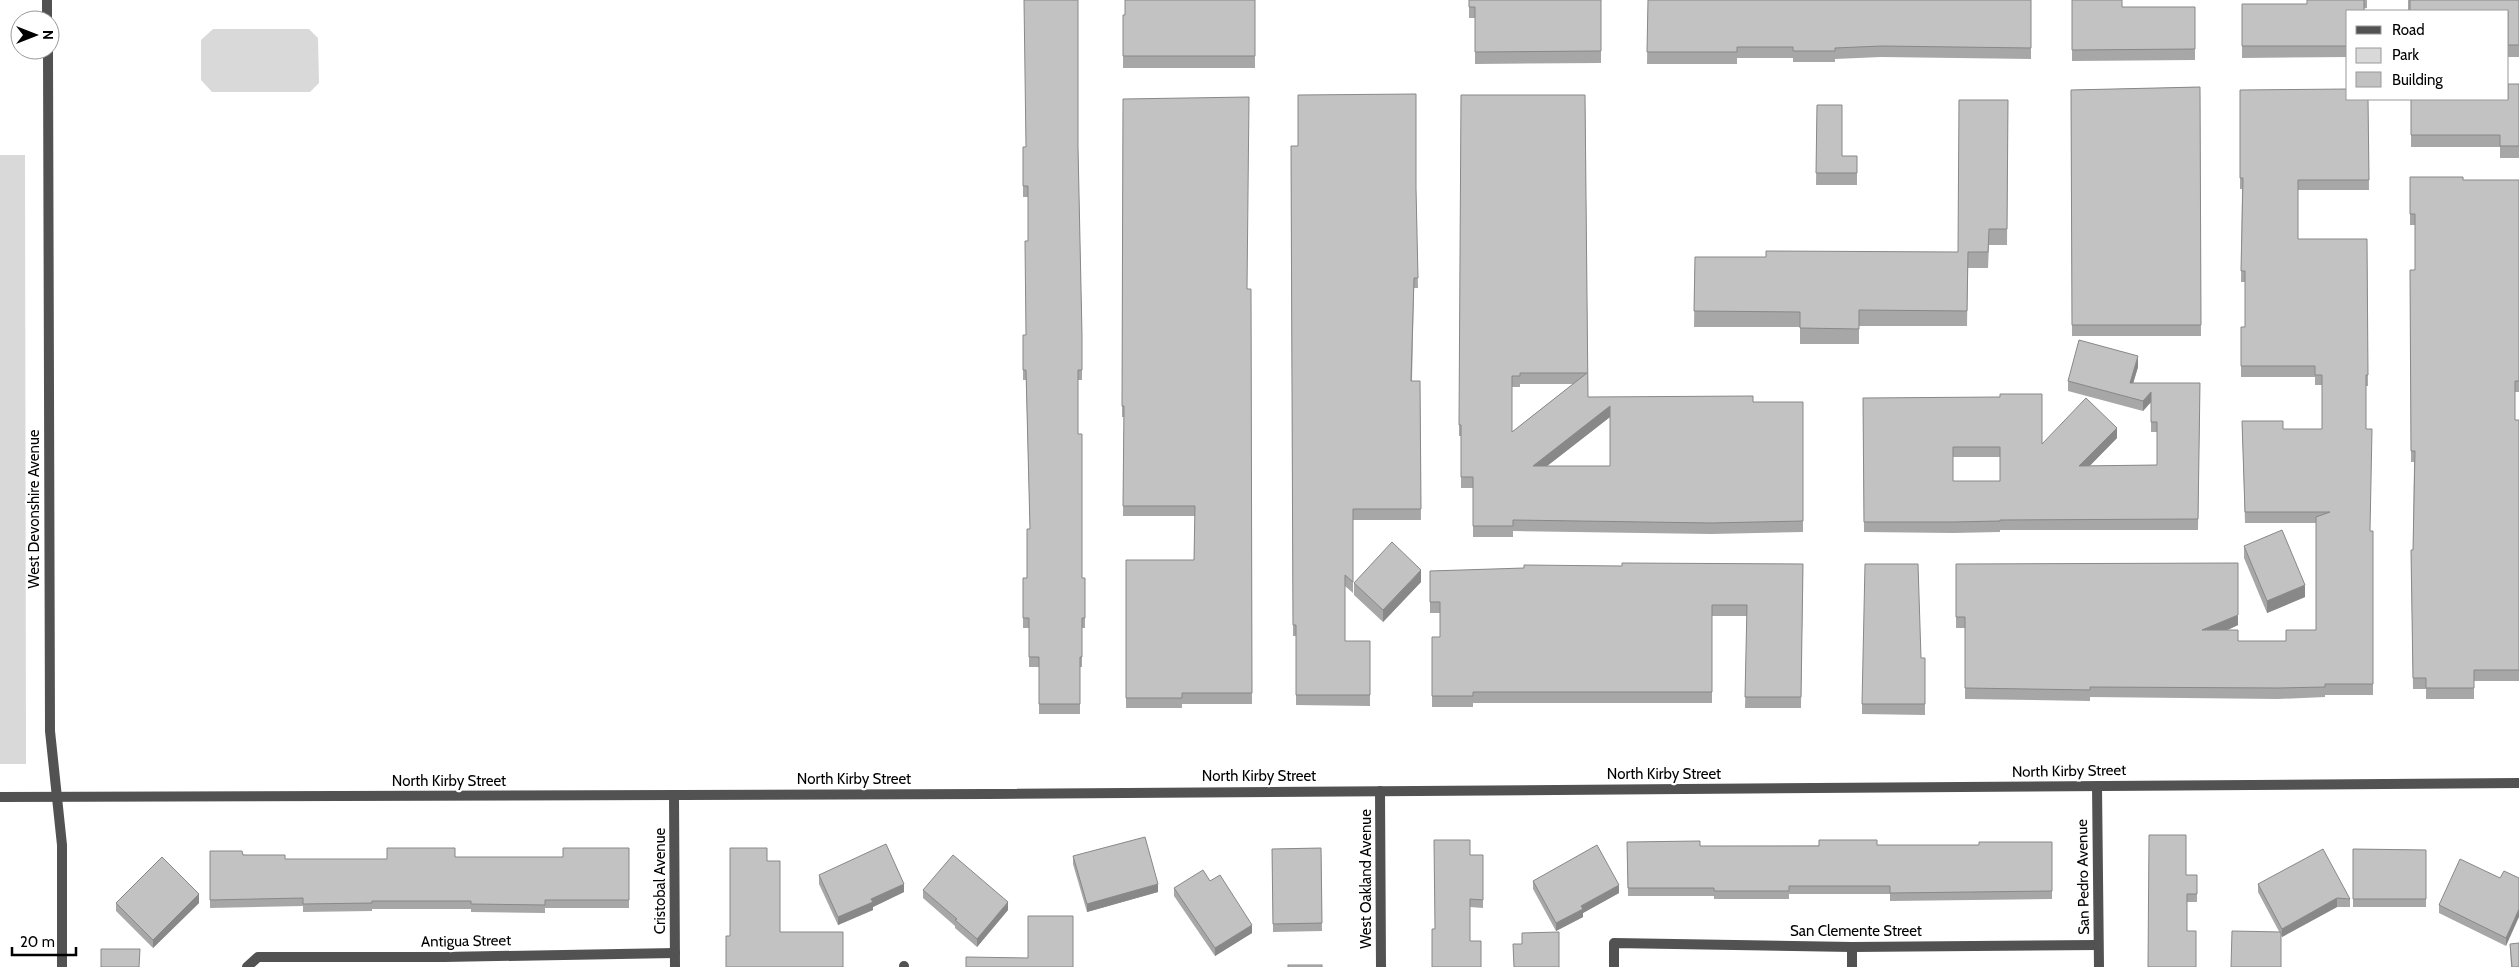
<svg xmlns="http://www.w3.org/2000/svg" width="2519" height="967" font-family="Cabin,sans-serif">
	<rect width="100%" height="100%" fill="#fff"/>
	<g fill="#d9d9d9">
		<path d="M 213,29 L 309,29 L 318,38 L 319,83 L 310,92 L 212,92 L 201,80 L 201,40 Z"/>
		<path d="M 0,155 L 25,155 L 26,764 L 0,764 Z"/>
	</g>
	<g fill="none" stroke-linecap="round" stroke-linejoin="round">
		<g stroke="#525252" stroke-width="10">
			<path d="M 2097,786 L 2099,967"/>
			<path d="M 674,795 L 675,967"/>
			<path d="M 1852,947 L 1852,967"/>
			<path d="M 904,966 L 904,967"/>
			<path d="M 247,967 L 258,957 L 444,957 L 675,953"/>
			<path d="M 1614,967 L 1614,943 L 1852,947 L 2098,945"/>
		</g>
		<g stroke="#525252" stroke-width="10">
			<path d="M 47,0 L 47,20"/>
			<path d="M 48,50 L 50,731 L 62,845 L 62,967"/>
			<path d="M 1380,791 L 1381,967"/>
			<path d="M 0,797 L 988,794 L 2519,783"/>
		</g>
	</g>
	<g fill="#a7a7a7" fill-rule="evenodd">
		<path d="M 1255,0 L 1255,68 L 1123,68 L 1123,15 Z"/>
		<path d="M 1469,0 L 1601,0 L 1601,63 L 1475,64 L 1475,18 L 1469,18 Z"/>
		<path d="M 1648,0 L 2031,0 L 2031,59 L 1881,57 L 1835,59 L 1835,62 L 1793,62 L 1793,58 L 1737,58 L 1737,64 L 1647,64 Z"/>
		<path d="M 2072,0 L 2122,7 L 2195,7 L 2195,60 L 2072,61 Z"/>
		<path d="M 2307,0 L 2367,0 L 2367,8 L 2348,11 L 2348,57 L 2242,58 L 2242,4 L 2307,4 Z"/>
		<path d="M 2408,0 L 2519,0 L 2519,57 L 2508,57 L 2508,11 L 2408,10 Z"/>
		<path d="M 2519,84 L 2519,158 L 2500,158 L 2500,147 L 2411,147 L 2411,99 L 2508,99 Z"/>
		<path d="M 2200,87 L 2201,336 L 2072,336 L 2071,90 Z"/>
		<path d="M 2240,90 L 2368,99 L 2369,190 L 2298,190 L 2298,239 L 2367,239 L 2368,386 L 2366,386 L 2366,429 L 2370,531 L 2373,531 L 2373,695 L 2325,695 L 2325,697 L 2278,699 L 2090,697 L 2090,701 L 1965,699 L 1965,628 L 1956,628 L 1956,564 L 2238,625 L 2228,630 L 2238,641 L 2286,641 L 2316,630 L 2316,523 L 2245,523 L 2242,421 L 2283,429 L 2322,429 L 2322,385 L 2315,385 L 2315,377 L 2241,377 L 2241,327 L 2245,327 L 2245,282 L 2241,282 L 2242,189 L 2240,189 Z"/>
		<path d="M 1585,95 L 1588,397 L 1753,402 L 1803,402 L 1803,532 L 1711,534 L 1513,531 L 1513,537 L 1473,537 L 1473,488 L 1461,488 L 1461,436 L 1459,436 L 1459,425 ZM 1520,384 L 1573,384 L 1512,432 L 1512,387 L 1520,387 ZM 1610,417 L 1610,466 L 1547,466 L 1596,428 Z"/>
		<path d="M 1123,99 L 1247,289 L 1251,289 L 1252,704 L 1182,704 L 1182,708 L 1126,708 L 1126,560 L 1194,560 L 1195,516 L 1123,516 L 1124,417 L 1122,417 Z"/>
		<path d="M 2008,100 L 2007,245 L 1989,245 L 1988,268 L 1968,268 L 1967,326 L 1859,326 L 1859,344 L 1800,344 L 1800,327 L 1694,327 L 1695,257 L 1766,257 L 1958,252 Z"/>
		<path d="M 1817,105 L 1842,156 L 1857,156 L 1857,185 L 1816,185 Z"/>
		<path d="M 1291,146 L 1416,190 L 1418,288 L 1414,288 L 1412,381 L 1420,381 L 1421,520 L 1353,520 L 1353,593 L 1345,586 L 1345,641 L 1370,641 L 1370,706 L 1296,705 L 1296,636 L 1293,636 Z"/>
		<path d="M 1023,147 L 1078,147 L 1082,335 L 1082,380 L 1078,380 L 1078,434 L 1082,578 L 1085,578 L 1085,628 L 1082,628 L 1082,667 L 1080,667 L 1080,714 L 1039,714 L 1039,667 L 1029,667 L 1029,628 L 1023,628 L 1023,578 L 1027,578 L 1030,529 L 1026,380 L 1023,380 L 1023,335 L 1026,335 L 1028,241 L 1028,197 L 1023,197 Z"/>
		<path d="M 2410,177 L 2463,180 L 2519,180 L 2519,392 L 2515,392 L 2515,420 L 2519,420 L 2519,681 L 2474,681 L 2474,699 L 2426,699 L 2426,689 L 2413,689 L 2411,550 L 2413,550 L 2414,462 L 2411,462 L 2410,270 L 2415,270 L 2415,225 L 2410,225 Z"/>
		<path d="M 2138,367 L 2133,383 L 2200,383 L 2198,530 L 2000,530 L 2000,532 L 1953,533 L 1864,532 L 1863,398 L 2042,444 L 2117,438 L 2089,466 L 2157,465 L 2157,432 L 2151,432 L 2151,402 L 2143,411 L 2068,391 L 2068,381 ZM 1953,457 L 2000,457 L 2000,481 L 1953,481 Z"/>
		<path d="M 2244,546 L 2305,597 L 2267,613 L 2244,558 Z"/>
		<path d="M 1803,564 L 1801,708 L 1745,708 L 1747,616 L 1712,616 L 1712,703 L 1473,703 L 1473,707 L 1432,707 L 1432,637 L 1440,637 L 1440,613 L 1430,613 L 1430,571 L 1622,566 Z"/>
		<path d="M 1421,582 L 1383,622 L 1354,595 L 1354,583 Z"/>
		<path d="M 1921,658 L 1925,658 L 1925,715 L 1862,714 L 1862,704 Z"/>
		<path d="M 1627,842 L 1700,846 L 1979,845 L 2052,842 L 2052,899 L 1890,901 L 1890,894 L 1789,894 L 1789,899 L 1714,899 L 1714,896 L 1628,896 Z"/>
		<path d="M 629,848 L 629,908 L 545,908 L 545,913 L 471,912 L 471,909 L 372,909 L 372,911 L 303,912 L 303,906 L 210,908 L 210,851 L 285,859 L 387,859 L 455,857 L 563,857 Z"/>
		<path d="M 1321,848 L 1322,931 L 1273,932 L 1272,849 Z"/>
		<path d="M 2353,849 L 2426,850 L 2426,907 L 2353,907 Z"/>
		<path d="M 1470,855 L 1483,855 L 1483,908 L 1470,907 L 1470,941 L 1481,967 L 1435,929 Z"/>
		<path d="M 1073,856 L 1158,892 L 1087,912 L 1073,864 Z"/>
		<path d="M 819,875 L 904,892 L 873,907 L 873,910 L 838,925 L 819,884 Z"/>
		<path d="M 2197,875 L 2197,902 L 2187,902 L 2148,967 Z"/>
		<path d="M 2500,878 L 2519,878 L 2506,946 L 2439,913 L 2439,905 Z"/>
		<path d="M 1210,881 L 1252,933 L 1215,956 L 1174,896 L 1174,888 Z"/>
		<path d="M 1533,881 L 1619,893 L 1583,913 L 1583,917 L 1556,931 L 1533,889 Z"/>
		<path d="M 2258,884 L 2350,899 L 2350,907 L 2337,907 L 2282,937 L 2258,892 Z"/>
		<path d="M 923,890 L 1008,910 L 977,947 L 955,928 L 955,926 L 923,898 Z"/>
		<path d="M 116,903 L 199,903 L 153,948 L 116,911 Z"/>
		<path d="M 2510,944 L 2519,967 L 2511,967 Z"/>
	</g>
	<g fill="#888">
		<path d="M 2138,356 L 2138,367 L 2130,394 L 2130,383 Z"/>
		<path d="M 2151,392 L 2151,402 L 2143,411 L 2143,401 Z"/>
		<path d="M 1610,406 L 1610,417 L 1533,477 L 1533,466 Z"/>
		<path d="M 2117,428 L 2117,438 L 2079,477 L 2079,466 Z"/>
		<path d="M 1421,570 L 1421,582 L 1383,622 L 1383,610 Z"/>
		<path d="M 2305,585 L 2305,597 L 2267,613 L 2267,601 Z"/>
		<path d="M 2238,615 L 2238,625 L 2202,641 L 2202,630 Z"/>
		<path d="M 904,884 L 904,892 L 873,907 L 873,910 L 838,925 L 838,917 L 871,899 Z"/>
		<path d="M 1158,884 L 1158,892 L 1087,912 L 1087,904 Z"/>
		<path d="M 1619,885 L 1619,893 L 1583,913 L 1583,917 L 1556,931 L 1556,923 L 1581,906 Z"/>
		<path d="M 199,894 L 199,903 L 153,948 L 153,940 Z"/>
		<path d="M 2337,898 L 2337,907 L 2282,937 L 2282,929 Z"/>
		<path d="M 1008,902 L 1008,910 L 977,947 L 977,939 Z"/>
		<path d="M 2519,909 L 2519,917 L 2506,946 L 2506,938 Z"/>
		<path d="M 1252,925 L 1252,933 L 1215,956 L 1215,948 Z"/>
	</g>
	<g fill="#c2c2c2" stroke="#888" fill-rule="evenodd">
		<path d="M 1024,0 L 1078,0 L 1078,147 L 1082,335 L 1082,370 L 1078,370 L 1078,434 L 1082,434 L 1082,578 L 1085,578 L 1085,618 L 1082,618 L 1082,657 L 1080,657 L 1080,704 L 1039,704 L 1039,657 L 1029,657 L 1029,618 L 1023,618 L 1023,578 L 1027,578 L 1027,529 L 1030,529 L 1026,370 L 1023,370 L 1023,335 L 1026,335 L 1025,241 L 1028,241 L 1028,186 L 1023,186 L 1023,147 L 1026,147 Z"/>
		<path d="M 1125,0 L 1255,0 L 1255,56 L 1123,56 L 1123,15 L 1125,15 Z"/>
		<path d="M 1469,0 L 1601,0 L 1601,51 L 1475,52 L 1475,7 L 1469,7 Z"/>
		<path d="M 1648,0 L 2031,0 L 2031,48 L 1881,46 L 1835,48 L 1835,51 L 1793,51 L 1793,47 L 1737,47 L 1737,52 L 1647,52 Z"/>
		<path d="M 2072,0 L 2122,0 L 2122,7 L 2195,7 L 2195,49 L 2072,50 Z"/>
		<path d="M 2307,0 L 2364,0 L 2364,11 L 2348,11 L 2348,46 L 2242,46 L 2242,4 L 2307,4 Z"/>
		<path d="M 2410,0 L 2519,0 L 2519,45 L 2508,45 L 2508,11 L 2410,11 Z"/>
		<path d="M 2508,84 L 2519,84 L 2519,146 L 2500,146 L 2500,135 L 2411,135 L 2411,99 L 2508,99 Z"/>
		<path d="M 2200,87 L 2201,325 L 2072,325 L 2071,90 Z"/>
		<path d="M 2348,89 L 2348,99 L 2368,99 L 2369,180 L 2298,180 L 2298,239 L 2367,239 L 2368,375 L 2366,375 L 2366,429 L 2372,429 L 2370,531 L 2373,531 L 2373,684 L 2325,684 L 2325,687 L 2278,688 L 2090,687 L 2090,690 L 1965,688 L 1965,617 L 1956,617 L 1956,564 L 2238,563 L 2238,615 L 2202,630 L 2238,630 L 2238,641 L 2286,641 L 2286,630 L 2316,630 L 2316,517 L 2330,512 L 2245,512 L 2242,421 L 2283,421 L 2283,429 L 2322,429 L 2322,375 L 2315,375 L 2315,366 L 2241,366 L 2241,327 L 2245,327 L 2245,271 L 2241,271 L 2243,178 L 2240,178 L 2240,90 Z"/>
		<path d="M 1416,94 L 1416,188 L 1418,278 L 1414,278 L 1411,381 L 1420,381 L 1421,509 L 1353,509 L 1353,582 L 1345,575 L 1345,641 L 1370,641 L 1370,695 L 1296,695 L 1296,625 L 1293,625 L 1291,146 L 1298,146 L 1298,95 Z"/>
		<path d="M 1461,95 L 1585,95 L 1588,397 L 1753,396 L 1753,402 L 1803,402 L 1803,521 L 1711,523 L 1513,520 L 1513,526 L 1473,526 L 1473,477 L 1461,477 L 1461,425 L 1459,425 ZM 1520,373 L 1587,373 L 1512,432 L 1512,376 L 1520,376 ZM 1610,406 L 1610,466 L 1533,466 Z"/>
		<path d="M 1249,97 L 1247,289 L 1251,289 L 1252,693 L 1182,693 L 1182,698 L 1126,698 L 1126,560 L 1194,560 L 1195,506 L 1123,506 L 1124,406 L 1122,406 L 1123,99 Z"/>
		<path d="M 1959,100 L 2008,100 L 2007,229 L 1989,229 L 1988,252 L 1968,252 L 1967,311 L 1859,310 L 1859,329 L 1800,328 L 1800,312 L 1694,311 L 1695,257 L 1766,257 L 1766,251 L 1958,252 Z"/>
		<path d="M 1817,105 L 1842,105 L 1842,156 L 1857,156 L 1857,173 L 1816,173 Z"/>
		<path d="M 2410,177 L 2463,177 L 2463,180 L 2519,180 L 2519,381 L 2515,381 L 2515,420 L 2519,420 L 2519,670 L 2474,670 L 2474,688 L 2426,688 L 2426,678 L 2413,678 L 2411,550 L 2413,550 L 2415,451 L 2411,451 L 2410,270 L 2415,270 L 2415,214 L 2410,214 Z"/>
		<path d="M 2079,340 L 2138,356 L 2130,383 L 2200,383 L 2198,519 L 2000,520 L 2000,521 L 1953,522 L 1864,522 L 1863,398 L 2000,397 L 2000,394 L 2042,394 L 2042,444 L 2086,398 L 2117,428 L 2079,466 L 2157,465 L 2157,422 L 2151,422 L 2151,392 L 2143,401 L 2068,381 ZM 1953,447 L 2000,447 L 2000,481 L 1953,481 Z"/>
		<path d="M 2282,530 L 2305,585 L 2267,601 L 2244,546 Z"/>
		<path d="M 1392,542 L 1421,570 L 1383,610 L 1354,583 Z"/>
		<path d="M 1622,563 L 1803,564 L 1801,697 L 1745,697 L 1747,605 L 1712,605 L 1712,692 L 1473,692 L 1473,696 L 1432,696 L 1432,637 L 1440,637 L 1440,602 L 1430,602 L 1430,571 L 1524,568 L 1524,565 L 1622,566 Z"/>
		<path d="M 1865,564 L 1918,564 L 1921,658 L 1925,658 L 1925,704 L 1862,704 Z"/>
		<path d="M 2149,835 L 2186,835 L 2186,875 L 2197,875 L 2197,894 L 2187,894 L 2187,931 L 2196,931 L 2196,967 L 2148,967 Z"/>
		<path d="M 1145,837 L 1158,884 L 1087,904 L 1073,856 Z"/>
		<path d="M 1434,840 L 1470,840 L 1470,855 L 1483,855 L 1483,900 L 1470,899 L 1470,941 L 1481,941 L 1481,967 L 1432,967 L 1432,929 L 1435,929 Z"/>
		<path d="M 1819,840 L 1877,840 L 1877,845 L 1979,845 L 1979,842 L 2052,842 L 2052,891 L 1890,893 L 1890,886 L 1789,886 L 1789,891 L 1714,891 L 1714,888 L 1628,888 L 1627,842 L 1700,841 L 1700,846 L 1819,846 Z"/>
		<path d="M 886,844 L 904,884 L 871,899 L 873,902 L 838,917 L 819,875 Z"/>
		<path d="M 1597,845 L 1619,885 L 1581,906 L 1583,909 L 1556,923 L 1533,881 Z"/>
		<path d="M 387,848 L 455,848 L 455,857 L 563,857 L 563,848 L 629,848 L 629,900 L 545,900 L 545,905 L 471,904 L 471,901 L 372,901 L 372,903 L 303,904 L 303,898 L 210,900 L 210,851 L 242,851 L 243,855 L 285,855 L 285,859 L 387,859 Z"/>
		<path d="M 730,848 L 767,848 L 767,861 L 780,861 L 780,932 L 843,932 L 843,967 L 726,967 L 726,936 L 730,936 Z"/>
		<path d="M 1321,848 L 1322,923 L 1273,924 L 1272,849 Z"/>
		<path d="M 2323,849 L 2350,899 L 2337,898 L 2282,929 L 2258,884 Z"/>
		<path d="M 2353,849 L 2426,850 L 2426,899 L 2353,899 Z"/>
		<path d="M 953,855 L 1008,902 L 977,939 L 955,920 L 957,919 L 923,890 Z"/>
		<path d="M 162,857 L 199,894 L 153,940 L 116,903 Z"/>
		<path d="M 2460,859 L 2500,878 L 2504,871 L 2519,878 L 2519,909 L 2506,938 L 2439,905 Z"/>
		<path d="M 1203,870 L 1210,881 L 1220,875 L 1252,925 L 1215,948 L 1174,888 Z"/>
		<path d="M 1028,916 L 1073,916 L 1073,967 L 966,967 L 966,957 L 1028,958 Z"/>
		<path d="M 2232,931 L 2281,932 L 2281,967 L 2231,967 Z"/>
		<path d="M 1559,932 L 1559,967 L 1514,967 L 1513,944 L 1522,944 L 1522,933 Z"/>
		<path d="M 2519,943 L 2519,967 L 2512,967 L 2510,944 Z"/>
		<path d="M 101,949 L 140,949 L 139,967 L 101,967 Z"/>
		<rect x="1288" y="965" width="34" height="2"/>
	</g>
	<g text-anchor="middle" stroke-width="4.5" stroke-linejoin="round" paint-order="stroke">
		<g font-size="15" fill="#000" stroke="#fff">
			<text transform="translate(34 509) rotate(-90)" y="5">West Devonshire Avenue</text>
			<text transform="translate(2069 771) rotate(-1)" y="5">North Kirby Street</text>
			<text x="1664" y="779">North Kirby Street</text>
			<text x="1259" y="781">North Kirby Street</text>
			<text x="854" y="784">North Kirby Street</text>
			<text x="449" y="786">North Kirby Street</text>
			<text transform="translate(2083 877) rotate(-91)" y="5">San Pedro Avenue</text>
			<text transform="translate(1366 879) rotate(-90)" y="5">West Oakland Avenue</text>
			<text transform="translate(660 881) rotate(-90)" y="5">Cristobal Avenue</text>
			<text x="1856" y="936">San Clemente Street</text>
			<text transform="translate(466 941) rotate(-1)" y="5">Antigua Street</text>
		</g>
	</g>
	<rect x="2346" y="10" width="162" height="90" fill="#ffffff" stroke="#999999"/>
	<rect x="2356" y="26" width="25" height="8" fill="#525252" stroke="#999999"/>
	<text x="2392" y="35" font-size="15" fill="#000000">Road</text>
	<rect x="2356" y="48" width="25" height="15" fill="#d9d9d9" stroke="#999999"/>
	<text x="2392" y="60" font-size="15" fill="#000000">Park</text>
	<rect x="2356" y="72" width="25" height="15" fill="#c2c2c2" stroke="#999999"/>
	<text x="2392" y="85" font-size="15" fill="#000000">Building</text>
	<g transform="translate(35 35) rotate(90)"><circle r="24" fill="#ffffff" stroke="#999999"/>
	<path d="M0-4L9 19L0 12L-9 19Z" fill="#000000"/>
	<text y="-8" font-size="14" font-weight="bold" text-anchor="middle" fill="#000000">N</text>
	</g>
	<path d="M12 947v8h64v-8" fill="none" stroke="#000000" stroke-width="2.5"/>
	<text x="20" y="947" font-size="15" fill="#000000" stroke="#ffffff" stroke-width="4" paint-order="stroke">20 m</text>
</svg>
